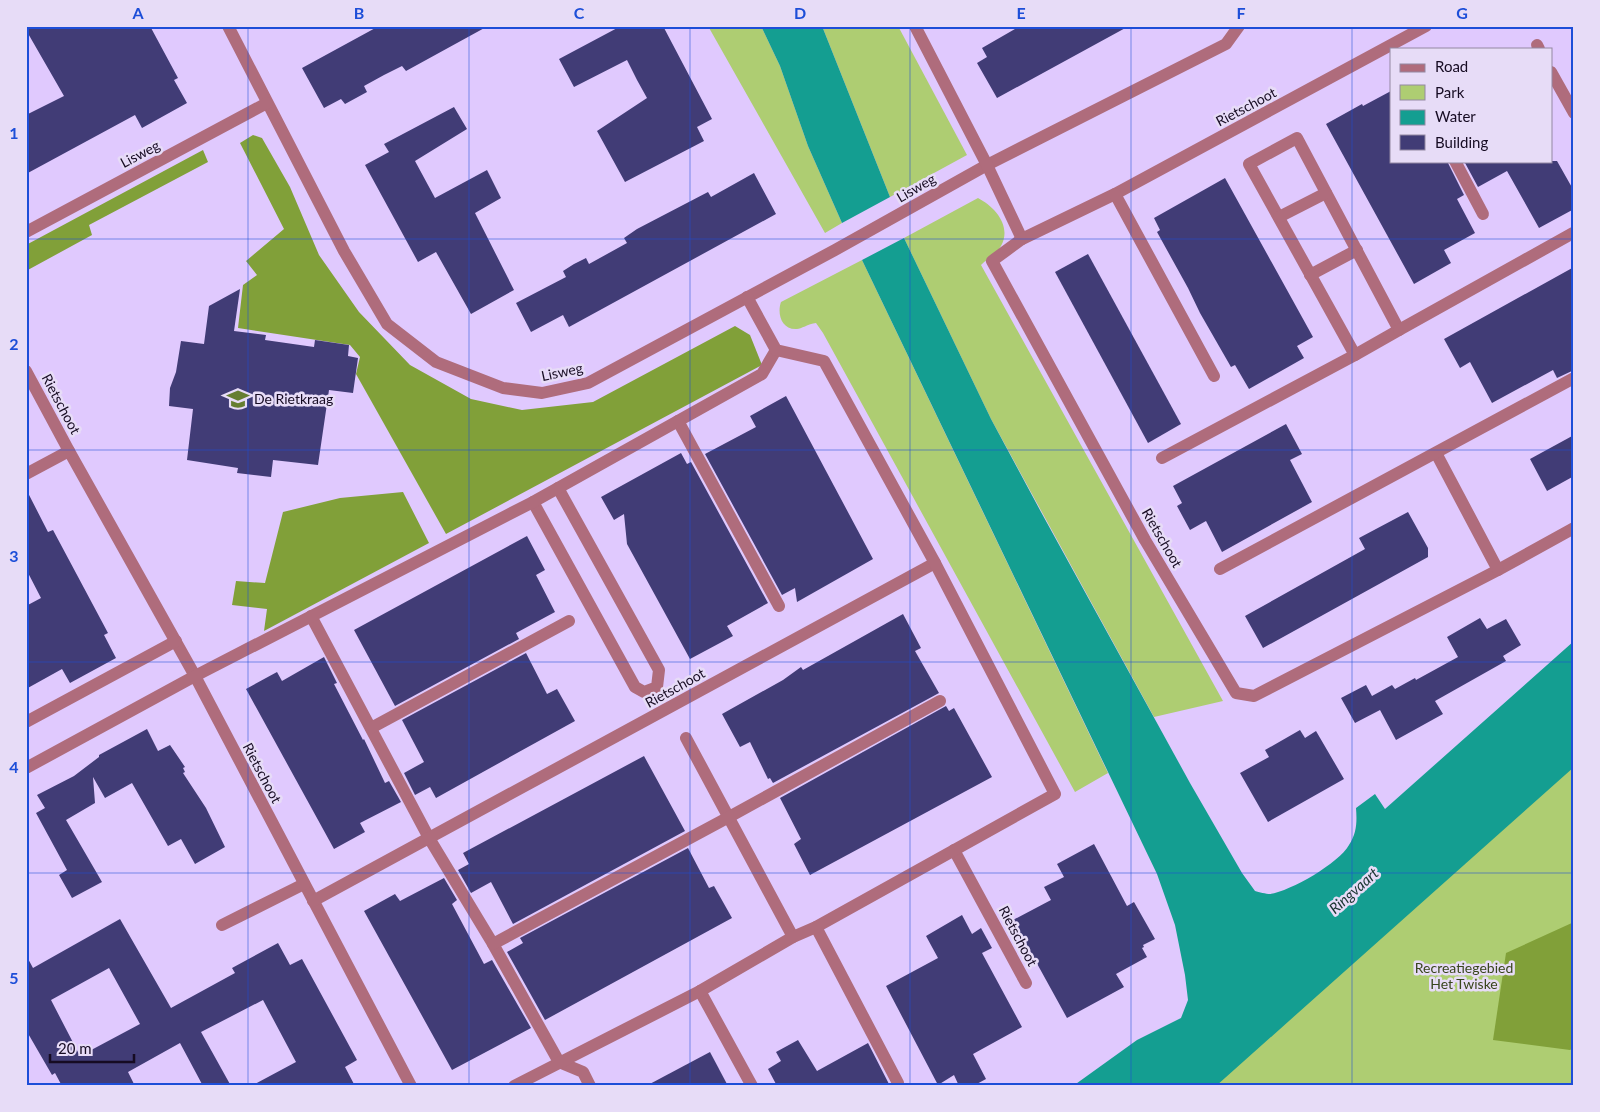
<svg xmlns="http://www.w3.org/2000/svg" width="1600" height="1112" font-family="Lato,sans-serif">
	<rect width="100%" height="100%" fill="#e0c9fe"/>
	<g fill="#aecd72">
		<path d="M 708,26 L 761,26 L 780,66 L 808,146 L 842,223 L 825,233 Z"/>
		<path d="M 822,26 L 898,26 L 967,155 L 890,197 Z"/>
		<path d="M 978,198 C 995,207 1012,226 1001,246 C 997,253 987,259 981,265 L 1223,701 L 1154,717 L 991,419 L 904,238 Z"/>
		<path d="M 862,260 L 1108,773 L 1075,792 L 823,333 L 816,323 C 808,324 801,329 797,329 C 781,330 777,313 781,302 Z"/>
		<path d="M 1574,726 L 1574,1086 L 1177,1086 Z"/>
	</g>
	<g fill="#81a039">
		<path d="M 253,135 L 262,138 L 290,187 L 319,255 L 359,312 L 410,365 L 471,399 L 522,410 L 593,402 L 735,326 L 750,335 L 762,365 L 446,534 L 356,374 L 360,357 L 350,345 L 238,328 L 243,285 L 257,275 L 246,261 L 284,229 L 240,143 Z"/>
		<path d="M 203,150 L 208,162 L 89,225 L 92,235 L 26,271 L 26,245 Z"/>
		<path d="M 403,492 L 429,543 L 264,631 L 267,609 L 232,605 L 236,581 L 265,583 L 283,512 L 340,498 Z"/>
		<path d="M 1574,922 L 1574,1048 L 1570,1050 L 1493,1040 L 1506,953 Z"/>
	</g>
	<g fill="#149e91">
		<path d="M 761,26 L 822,26 L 890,197 L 842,223 L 808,146 L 780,66 Z"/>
		<path d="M 904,238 L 991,419 L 1041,512 L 1190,783 L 1242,873 L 1255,891 C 1259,892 1266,894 1270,894 C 1291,891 1339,863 1349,845 C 1357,833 1357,821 1356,808 L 1375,794 L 1385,809 L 1574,641 L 1574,767 L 1216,1086 L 1073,1086 L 1137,1040 L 1181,1018 L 1188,1000 L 1185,975 L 1175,925 L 1157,874 L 862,260 Z"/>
	</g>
	<g fill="#413c76" fill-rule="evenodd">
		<path d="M 26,26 L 150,26 L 178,78 L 174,80 L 187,103 L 142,128 L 135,115 L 26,174 L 26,115 L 64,96 L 26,30 Z"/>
		<path d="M 379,26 L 488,26 L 406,71 L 402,66 L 384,75 L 364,86 L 367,92 L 345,104 L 341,99 L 324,108 L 302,68 Z"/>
		<path d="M 621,26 L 663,26 L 712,119 L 697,127 L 704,141 L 625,182 L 597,131 L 647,98 L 637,80 L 627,60 L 574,87 L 559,59 Z"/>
		<path d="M 1020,26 L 1129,26 L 997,98 L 977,63 L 987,57 L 982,48 Z"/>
		<path d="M 1391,91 L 1391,161 L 1447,161 L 1464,195 L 1457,199 L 1475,233 L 1444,250 L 1451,263 L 1414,284 L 1326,124 L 1362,104 L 1363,106 Z"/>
		<path d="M 454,107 L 467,129 L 415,161 L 435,198 L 487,170 L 501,198 L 475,213 L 514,290 L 471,314 L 436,252 L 418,262 L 365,165 L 389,152 L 384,144 Z"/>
		<path d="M 1464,161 L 1557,161 L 1574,191 L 1574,209 L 1539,228 L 1507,171 L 1478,187 Z"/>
		<path d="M 754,173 L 776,214 L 569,327 L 563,315 L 531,332 L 516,303 L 566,277 L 563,271 L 574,264 L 586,258 L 589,264 L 627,243 L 624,238 L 637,229 L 708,192 L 711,197 Z"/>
		<path d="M 1225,178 L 1313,337 L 1297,346 L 1304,358 L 1249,389 L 1235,365 L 1231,367 L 1200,313 L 1188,288 L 1157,232 L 1160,230 L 1154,218 Z"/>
		<path d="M 1088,254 L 1181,424 L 1148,443 L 1055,272 Z"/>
		<path d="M 1574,267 L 1574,370 L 1557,378 L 1553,370 L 1492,403 L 1470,362 L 1460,368 L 1444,339 Z"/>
		<path d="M 240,289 L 234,331 L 266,335 L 265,340 L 314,347 L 315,340 L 349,345 L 348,356 L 358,358 L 353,393 L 329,390 L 318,465 L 273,460 L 271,477 L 237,473 L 238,468 L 187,460 L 193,409 L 169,406 L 170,388 L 176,372 L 181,341 L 204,344 L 209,306 Z"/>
		<path d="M 786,396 L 873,559 L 797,602 L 795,588 L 782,595 L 705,454 L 756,427 L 750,416 Z"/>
		<path d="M 1286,424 L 1302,454 L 1290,460 L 1312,502 L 1222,552 L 1206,521 L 1190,530 L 1177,506 L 1182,503 L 1173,486 Z"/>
		<path d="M 1574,435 L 1574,476 L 1547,491 L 1530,459 Z"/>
		<path d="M 681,453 L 687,464 L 691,462 L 768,603 L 727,626 L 733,636 L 690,659 L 627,544 L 624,514 L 614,520 L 601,497 Z"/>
		<path d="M 26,489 L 48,532 L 53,530 L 108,633 L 104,635 L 116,658 L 70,683 L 62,669 L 26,689 L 26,606 L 41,598 L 26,569 Z"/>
		<path d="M 1408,512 L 1428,548 L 1428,557 L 1263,648 L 1245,616 L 1365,549 L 1359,538 Z"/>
		<path d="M 527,536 L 545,570 L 536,575 L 555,612 L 516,633 L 519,639 L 395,706 L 354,630 Z"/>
		<path d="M 903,614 L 921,648 L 915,651 L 939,693 L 773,783 L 770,778 L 768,779 L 750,742 L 740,747 L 722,714 L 783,680 L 801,667 L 803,670 Z"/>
		<path d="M 1480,618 L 1487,629 L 1506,619 L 1521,645 L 1503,656 L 1506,661 L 1435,701 L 1443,714 L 1396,740 L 1380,710 L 1355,723 L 1341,698 L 1366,685 L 1372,696 L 1392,685 L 1395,689 L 1415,678 L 1416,680 L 1458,657 L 1447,637 Z"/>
		<path d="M 526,653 L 547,694 L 557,689 L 575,721 L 436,798 L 430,787 L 415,795 L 404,773 L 424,762 L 402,720 Z"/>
		<path d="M 324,657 L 337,683 L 334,684 L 363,740 L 364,739 L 385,783 L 389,781 L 401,802 L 360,823 L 365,832 L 334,849 L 246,689 L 277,672 L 282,681 Z"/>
		<path d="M 946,706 L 949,711 L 954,708 L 992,777 L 810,875 L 794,844 L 801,839 L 780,798 Z"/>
		<path d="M 147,729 L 158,751 L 170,745 L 185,767 L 183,768 L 185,772 L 183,773 L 206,808 L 225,847 L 195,864 L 181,839 L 168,846 L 132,783 L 105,798 L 93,777 L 95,803 L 66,820 L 102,882 L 72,898 L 59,875 L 67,870 L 36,813 L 45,808 L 37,795 L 74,776 L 99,757 L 99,755 Z"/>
		<path d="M 1300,730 L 1305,738 L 1316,731 L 1344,779 L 1268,822 L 1240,773 L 1269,757 L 1265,750 Z"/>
		<path d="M 644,756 L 685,831 L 513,924 L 491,882 L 471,893 L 458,870 L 469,864 L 463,853 Z"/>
		<path d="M 1094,844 L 1127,906 L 1134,902 L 1155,939 L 1143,945 L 1144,947 L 1142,948 L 1147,957 L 1116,974 L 1124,987 L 1067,1018 L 1013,920 L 1051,900 L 1044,887 L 1064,877 L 1057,864 Z"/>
		<path d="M 688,848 L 709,888 L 714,886 L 732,918 L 545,1020 L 507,952 L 523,943 L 520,938 Z"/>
		<path d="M 444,878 L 457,900 L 452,904 L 484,964 L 492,960 L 531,1028 L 452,1070 L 364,911 L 395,894 L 400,901 Z"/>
		<path d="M 962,915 L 972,934 L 981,928 L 992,948 L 982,953 L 1022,1027 L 973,1054 L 986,1079 L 973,1086 L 959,1086 L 954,1075 L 938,1085 L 886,986 L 938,958 L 926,936 Z"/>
		<path d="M 120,919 L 171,1008 L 235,973 L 232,968 L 278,943 L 290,965 L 302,959 L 357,1060 L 345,1067 L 355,1086 L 251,1086 L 296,1062 L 263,1000 L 201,1032 L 231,1086 L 203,1086 L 180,1043 L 128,1072 L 135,1086 L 62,1086 L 55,1073 L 52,1075 L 26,1030 L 26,955 L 33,968 ZM 109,968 L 140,1024 L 80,1056 L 51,1000 Z"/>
		<path d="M 798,1040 L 817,1071 L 868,1043 L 890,1086 L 777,1086 L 768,1069 L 781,1061 L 776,1052 Z"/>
		<path d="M 710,1052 L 728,1086 L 646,1086 Z"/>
	</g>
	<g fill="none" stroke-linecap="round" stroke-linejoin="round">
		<g stroke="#af6c7c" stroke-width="12">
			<path d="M 228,26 L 344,251 L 387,324 L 436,362 L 503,388 L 542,393 L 588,383 L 835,250 L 987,165 L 1226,44 L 1239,26"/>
			<path d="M 915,26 L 987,165 L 1022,239"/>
			<path d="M 1426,26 L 1115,194 L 1022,239 L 992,261 L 1145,540 L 1236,693 L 1254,696 L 1498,570 L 1574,528"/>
			<path d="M 1537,45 L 1539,49"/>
			<path d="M 1551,72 L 1574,113"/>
			<path d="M 1297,138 L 1399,330 L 1355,355 L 1249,164 Z"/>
			<path d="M 1455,161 L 1483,214"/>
			<path d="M 1115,194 L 1214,376"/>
			<path d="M 1279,217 L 1326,193"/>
			<path d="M 26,232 L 267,103"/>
			<path d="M 1310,275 L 1357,250"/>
			<path d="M 1399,330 L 1573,233"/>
			<path d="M 26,371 L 69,451 L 195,676 L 411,1086"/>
			<path d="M 678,421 L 762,374 L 776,350"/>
			<path d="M 1436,453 L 1498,570"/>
			<path d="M 1162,458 L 1355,355"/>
			<path d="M 26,474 L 69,451"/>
			<path d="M 533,502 L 635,687 L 644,692 L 657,687 L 659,670 L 558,488"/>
			<path d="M 1220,569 L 1574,378"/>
			<path d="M 311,616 L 429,838 L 493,944 L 559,1062 L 583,1072 L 590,1086"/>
			<path d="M 26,722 L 176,641"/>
			<path d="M 371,728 L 569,621"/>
			<path d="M 686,738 L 793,937"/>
			<path d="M 26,768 L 195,676 L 533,502 L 678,421 L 779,606"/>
			<path d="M 954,850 L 1026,983"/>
			<path d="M 313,901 L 935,563"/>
			<path d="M 222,925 L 304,884"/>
			<path d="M 816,927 L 898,1083"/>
			<path d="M 493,944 L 729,817 L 940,701"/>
			<path d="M 700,991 L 752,1086"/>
			<path d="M 514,1086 L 700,991 L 793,937 L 816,927 L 1055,794 L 935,563 L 824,361 L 776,350 L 747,297"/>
		</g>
	</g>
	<path fill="none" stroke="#1d4ed8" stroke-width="1" stroke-opacity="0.55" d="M 248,26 L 248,1086M 469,26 L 469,1086M 690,26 L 690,1086M 910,26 L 910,1086M 1131,26 L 1131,1086M 1352,26 L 1352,1086M 26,239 L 1574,239M 26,450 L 1574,450M 26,662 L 1574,662M 26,873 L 1574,873"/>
	<defs>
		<g id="school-bare" transform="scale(1.725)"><path d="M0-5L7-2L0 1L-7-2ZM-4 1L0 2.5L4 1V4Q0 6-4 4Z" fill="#667e31" stroke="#e7dcf7" stroke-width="2.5" paint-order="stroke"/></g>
	</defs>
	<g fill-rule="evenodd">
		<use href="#school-bare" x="238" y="399"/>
	</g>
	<g text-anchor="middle" stroke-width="5" stroke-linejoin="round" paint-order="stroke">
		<g font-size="14" fill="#160b22" stroke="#e7dcf7">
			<text transform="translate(1246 107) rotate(-28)" y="5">Rietschoot</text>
			<text transform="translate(140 154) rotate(-28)" y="5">Lisweg</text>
			<text transform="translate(916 188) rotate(-30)" y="5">Lisweg</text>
			<text transform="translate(562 372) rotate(-12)" y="5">Lisweg</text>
			<text transform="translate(61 404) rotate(62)" y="5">Rietschoot</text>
			<text transform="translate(1162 538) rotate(60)" y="5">Rietschoot</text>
			<text transform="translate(675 688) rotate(-29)" y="5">Rietschoot</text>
			<text transform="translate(262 773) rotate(62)" y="5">Rietschoot</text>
			<text transform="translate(1018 936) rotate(62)" y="5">Rietschoot</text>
		</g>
		<g font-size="14" fill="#160b22" stroke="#e7dcf7" text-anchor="start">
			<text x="254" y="404">De Rietkraag</text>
		</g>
		<g font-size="14" fill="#38451c" stroke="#e7dcf7">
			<text x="1464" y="973">Recreatiegebied<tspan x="1464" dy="16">Het Twiske</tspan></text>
		</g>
		<g font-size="15" font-style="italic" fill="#1a3531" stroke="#e7dcf7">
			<text transform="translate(1354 891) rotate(-42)" y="5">Ringvaart</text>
		</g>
	</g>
	<rect width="1600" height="1112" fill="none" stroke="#e7dcf7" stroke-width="55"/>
	<rect x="1390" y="48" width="162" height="115" fill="#e7dcf7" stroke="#9388a2"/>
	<rect x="1400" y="64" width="25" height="8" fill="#af6c7c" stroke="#9388a2"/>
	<text x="1435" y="72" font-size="15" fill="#160b22">Road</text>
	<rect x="1400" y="85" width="25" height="15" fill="#aecd72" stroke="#9388a2"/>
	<text x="1435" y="98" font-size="15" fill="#160b22">Park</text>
	<rect x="1400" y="110" width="25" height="15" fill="#149e91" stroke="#9388a2"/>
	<text x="1435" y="122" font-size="15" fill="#160b22">Water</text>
	<rect x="1400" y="135" width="25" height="15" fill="#413c76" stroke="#9388a2"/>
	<text x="1435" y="148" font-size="15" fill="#160b22">Building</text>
	<path d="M50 1054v8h84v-8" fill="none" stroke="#160b22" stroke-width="2.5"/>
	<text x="58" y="1054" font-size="15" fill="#160b22" stroke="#e7dcf7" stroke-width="4" paint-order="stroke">20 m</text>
	<rect x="28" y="28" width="1544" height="1056" fill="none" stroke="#1d4ed8" stroke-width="2"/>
	<g font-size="16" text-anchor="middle" font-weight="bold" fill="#1d4ed8">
		<text x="138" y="19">A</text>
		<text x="359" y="19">B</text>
		<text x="579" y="19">C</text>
		<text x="800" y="19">D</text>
		<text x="1021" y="19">E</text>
		<text x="1241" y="19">F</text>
		<text x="1462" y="19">G</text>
		<text x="14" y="139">1</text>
		<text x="14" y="350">2</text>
		<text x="14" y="562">3</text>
		<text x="14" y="773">4</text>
		<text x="14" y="984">5</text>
	</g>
</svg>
